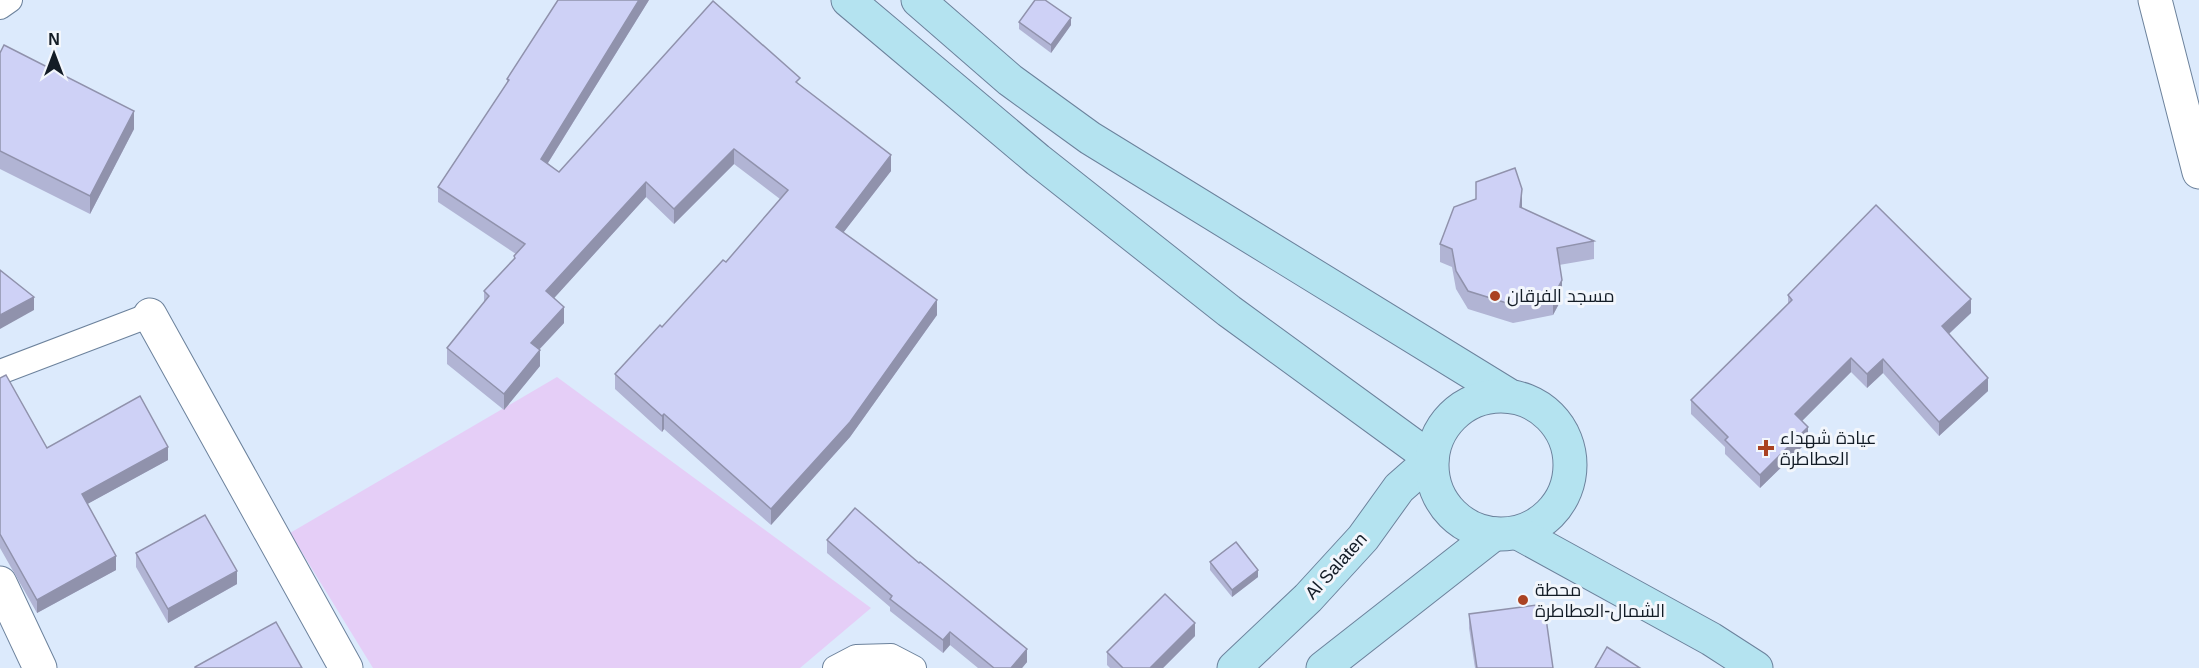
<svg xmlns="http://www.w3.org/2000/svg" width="2199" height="668" font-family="Arial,Cairo,sans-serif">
	<rect width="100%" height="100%" fill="#dceafc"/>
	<path fill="#e5cef7" d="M 557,377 L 871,608 L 800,668 L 373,668 L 290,533 Z"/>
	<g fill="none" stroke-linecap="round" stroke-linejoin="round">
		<g stroke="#6c829c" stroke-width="26">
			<g id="lane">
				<path d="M 0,7 L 10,0"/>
				<path d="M 0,372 L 150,315"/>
				<path d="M 835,668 L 856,657 L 891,656 L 914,668"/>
			</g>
		</g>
		<g stroke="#6c829c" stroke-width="35">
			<g id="street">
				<path d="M 2155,0 L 2199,172"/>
				<path d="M 150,315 L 346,668"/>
				<path d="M 0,583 L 40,668"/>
			</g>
		</g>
		<g stroke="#6c829c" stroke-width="35">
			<g id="secondary">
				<path d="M 848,0 L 1038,160 L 1229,311 L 1432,459 L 1399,488 L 1363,538 L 1308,598 L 1234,668"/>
				<path d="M 918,0 L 1010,80 L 1090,138 L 1510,396"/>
				<circle cx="1501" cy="465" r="69"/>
				<path d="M 1518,533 L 1711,639 L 1756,668"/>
				<path d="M 1323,668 L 1494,534"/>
			</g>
		</g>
		<use href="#lane" stroke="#fff" stroke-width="24"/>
		<use href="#street" stroke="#fff" stroke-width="33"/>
		<use href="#secondary" stroke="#b4e3f0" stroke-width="33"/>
	</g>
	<g fill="#b1b4d4">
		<path d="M 649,0 L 548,163 L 559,172 L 800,85 L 891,171 L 843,233 L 937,315 L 850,437 L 771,525 L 664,429 L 662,432 L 615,389 L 615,374 L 726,262 L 780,199 L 734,164 L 674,224 L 646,197 L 554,298 L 564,323 L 539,350 L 540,366 L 504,410 L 447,364 L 447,348 L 484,303 L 484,291 L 514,259 L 514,256 L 516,254 L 438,202 L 438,187 L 507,83 L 507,79 Z"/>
		<path d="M 1019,22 L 1071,25 L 1051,53 L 1019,29 Z"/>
		<path d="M 0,53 L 134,129 L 90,214 L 0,169 Z"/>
		<path d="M 1476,182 L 1522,208 L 1594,241 L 1594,259 L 1559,265 L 1562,298 L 1553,315 L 1513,323 L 1468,309 L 1456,289 L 1452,267 L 1440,262 L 1440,244 L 1476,199 Z"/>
		<path d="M 1788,295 L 1971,313 L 1949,334 L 1988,391 L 1939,436 L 1883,373 L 1867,388 L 1851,372 L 1802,421 L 1808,441 L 1760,488 L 1725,454 L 1725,447 L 1691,414 L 1691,400 L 1788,304 Z"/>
		<path d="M 0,378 L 47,448 L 168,460 L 87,504 L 116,570 L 37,613 L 0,548 Z"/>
		<path d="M 827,540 L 1027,662 L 1022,668 L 978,668 L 950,645 L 943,653 L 890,611 L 890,607 L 827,553 Z"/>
		<path d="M 136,553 L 237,584 L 168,623 L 136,567 Z"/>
		<path d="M 1210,562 L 1258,577 L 1232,597 L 1210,570 Z"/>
		<path d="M 1469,614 L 1553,668 L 1475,668 L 1469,628 Z"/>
		<path d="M 1195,636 L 1163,668 L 1110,668 L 1107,665 L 1107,652 Z"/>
	</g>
	<g fill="#9092ac">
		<path d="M 639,0 L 649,0 L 541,174 L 541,159 Z"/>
		<path d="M 1071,18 L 1071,25 L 1051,53 L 1051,45 Z"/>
		<path d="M 134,111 L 134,129 L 90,214 L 90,196 Z"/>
		<path d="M 734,149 L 734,164 L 674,224 L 674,209 Z"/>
		<path d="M 891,155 L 891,171 L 836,242 L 836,227 Z"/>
		<path d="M 646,182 L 646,197 L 546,307 L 546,291 Z"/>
		<path d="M 1522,189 L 1522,207 L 1520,225 L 1520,207 Z"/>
		<path d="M 1562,280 L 1562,298 L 1553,315 L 1553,297 Z"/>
		<path d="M 34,297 L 34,310 L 0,329 L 0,315 Z"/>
		<path d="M 1971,299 L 1971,313 L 1942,340 L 1942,326 Z"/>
		<path d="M 937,300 L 937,315 L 850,437 L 771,525 L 771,509 Z"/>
		<path d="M 564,307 L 564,323 L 531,358 L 531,343 Z"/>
		<path d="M 540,350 L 540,366 L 504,410 L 504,394 Z"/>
		<path d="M 1851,358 L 1851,372 L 1795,428 L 1795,414 Z"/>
		<path d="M 1883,359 L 1883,373 L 1867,388 L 1867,374 Z"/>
		<path d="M 1988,378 L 1988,391 L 1939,436 L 1939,422 Z"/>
		<path d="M 664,414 L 664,429 L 662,432 L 662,416 Z"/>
		<path d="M 1808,427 L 1808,441 L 1760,488 L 1760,475 Z"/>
		<path d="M 168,447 L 168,460 L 82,507 L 82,494 Z"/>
		<path d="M 116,556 L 116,570 L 37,613 L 37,600 Z"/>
		<path d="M 1258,570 L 1258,577 L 1232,597 L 1232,590 Z"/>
		<path d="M 237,571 L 237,584 L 168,623 L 168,609 Z"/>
		<path d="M 1195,623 L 1195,636 L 1163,668 L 1150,668 Z"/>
		<path d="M 950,632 L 950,645 L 943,653 L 943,640 Z"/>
		<path d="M 1027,649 L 1027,662 L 1022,668 L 1011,668 Z"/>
	</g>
	<g fill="#ced1f6" stroke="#9092ac" stroke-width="1.5">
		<path d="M 558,0 L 639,0 L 541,159 L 559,172 L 713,1 L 800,78 L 796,82 L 891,155 L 836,227 L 937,300 L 850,422 L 771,509 L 664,414 L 662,416 L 615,374 L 660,325 L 662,327 L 723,260 L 726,262 L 788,190 L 734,149 L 674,209 L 646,182 L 546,291 L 564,307 L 531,343 L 540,350 L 504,394 L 447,348 L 489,296 L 484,291 L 515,258 L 514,256 L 525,244 L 438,187 L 509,80 L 507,79 Z"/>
		<path d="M 1035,0 L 1045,0 L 1071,18 L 1051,45 L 1019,22 Z"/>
		<path d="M 4,45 L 134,111 L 90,196 L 0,151 L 0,53 Z"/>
		<path d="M 1515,168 L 1522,189 L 1520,207 L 1594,241 L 1557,248 L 1562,280 L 1553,297 L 1513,305 L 1468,291 L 1456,271 L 1452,249 L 1440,244 L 1454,207 L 1476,199 L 1476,182 Z"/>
		<path d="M 1876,205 L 1971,299 L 1942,326 L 1988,378 L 1939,422 L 1883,359 L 1867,374 L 1851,358 L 1795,414 L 1808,427 L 1760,475 L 1725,440 L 1728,437 L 1691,400 L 1792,300 L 1788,295 Z"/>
		<path d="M 0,270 L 34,297 L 0,315 Z"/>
		<path d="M 6,375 L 47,448 L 140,396 L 168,447 L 82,494 L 116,556 L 37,600 L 0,534 L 0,378 Z"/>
		<path d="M 855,508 L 919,563 L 920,562 L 951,587 L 1027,649 L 1011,668 L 994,668 L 950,632 L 943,640 L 890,599 L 892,596 L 827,540 Z"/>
		<path d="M 205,515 L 237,571 L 168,609 L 136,553 Z"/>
		<path d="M 1236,542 L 1258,570 L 1232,590 L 1210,562 Z"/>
		<path d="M 1165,594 L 1195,623 L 1150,668 L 1123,668 L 1107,652 Z"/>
		<path d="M 1544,604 L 1553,668 L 1477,668 L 1469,614 Z"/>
		<path d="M 276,622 L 302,668 L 195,668 L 195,667 Z"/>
		<path d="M 1607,647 L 1640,668 L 1595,668 Z"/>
	</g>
	<g fill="#aa4222" stroke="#f2f6fc" stroke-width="2">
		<circle cx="1495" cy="296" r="6"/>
		<path d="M1763 439h6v6h6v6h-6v6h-6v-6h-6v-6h6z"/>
		<circle cx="1523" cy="600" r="6"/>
	</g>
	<g text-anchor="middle" stroke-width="6" stroke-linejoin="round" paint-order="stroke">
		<g font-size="18" fill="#131c26" stroke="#f2f6fc" text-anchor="start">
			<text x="1507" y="302">مسجد الفرقان</text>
			<text x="1780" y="444">عيادة شهداء<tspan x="1780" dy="21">العطاطرة</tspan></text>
			<text x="1535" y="596">محطة<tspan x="1535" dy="21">الشمال-العطاطرة</tspan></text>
		</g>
		<g font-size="18" fill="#131c26" stroke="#f2f6fc">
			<text transform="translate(1336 566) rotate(-48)" y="6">Al Salaten</text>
		</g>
	</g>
	<g transform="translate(54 54)" stroke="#f2f6fc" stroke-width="4.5" paint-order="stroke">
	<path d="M0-4.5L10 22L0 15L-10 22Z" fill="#131c26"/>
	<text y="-9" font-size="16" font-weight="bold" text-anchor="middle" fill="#131c26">N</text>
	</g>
</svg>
